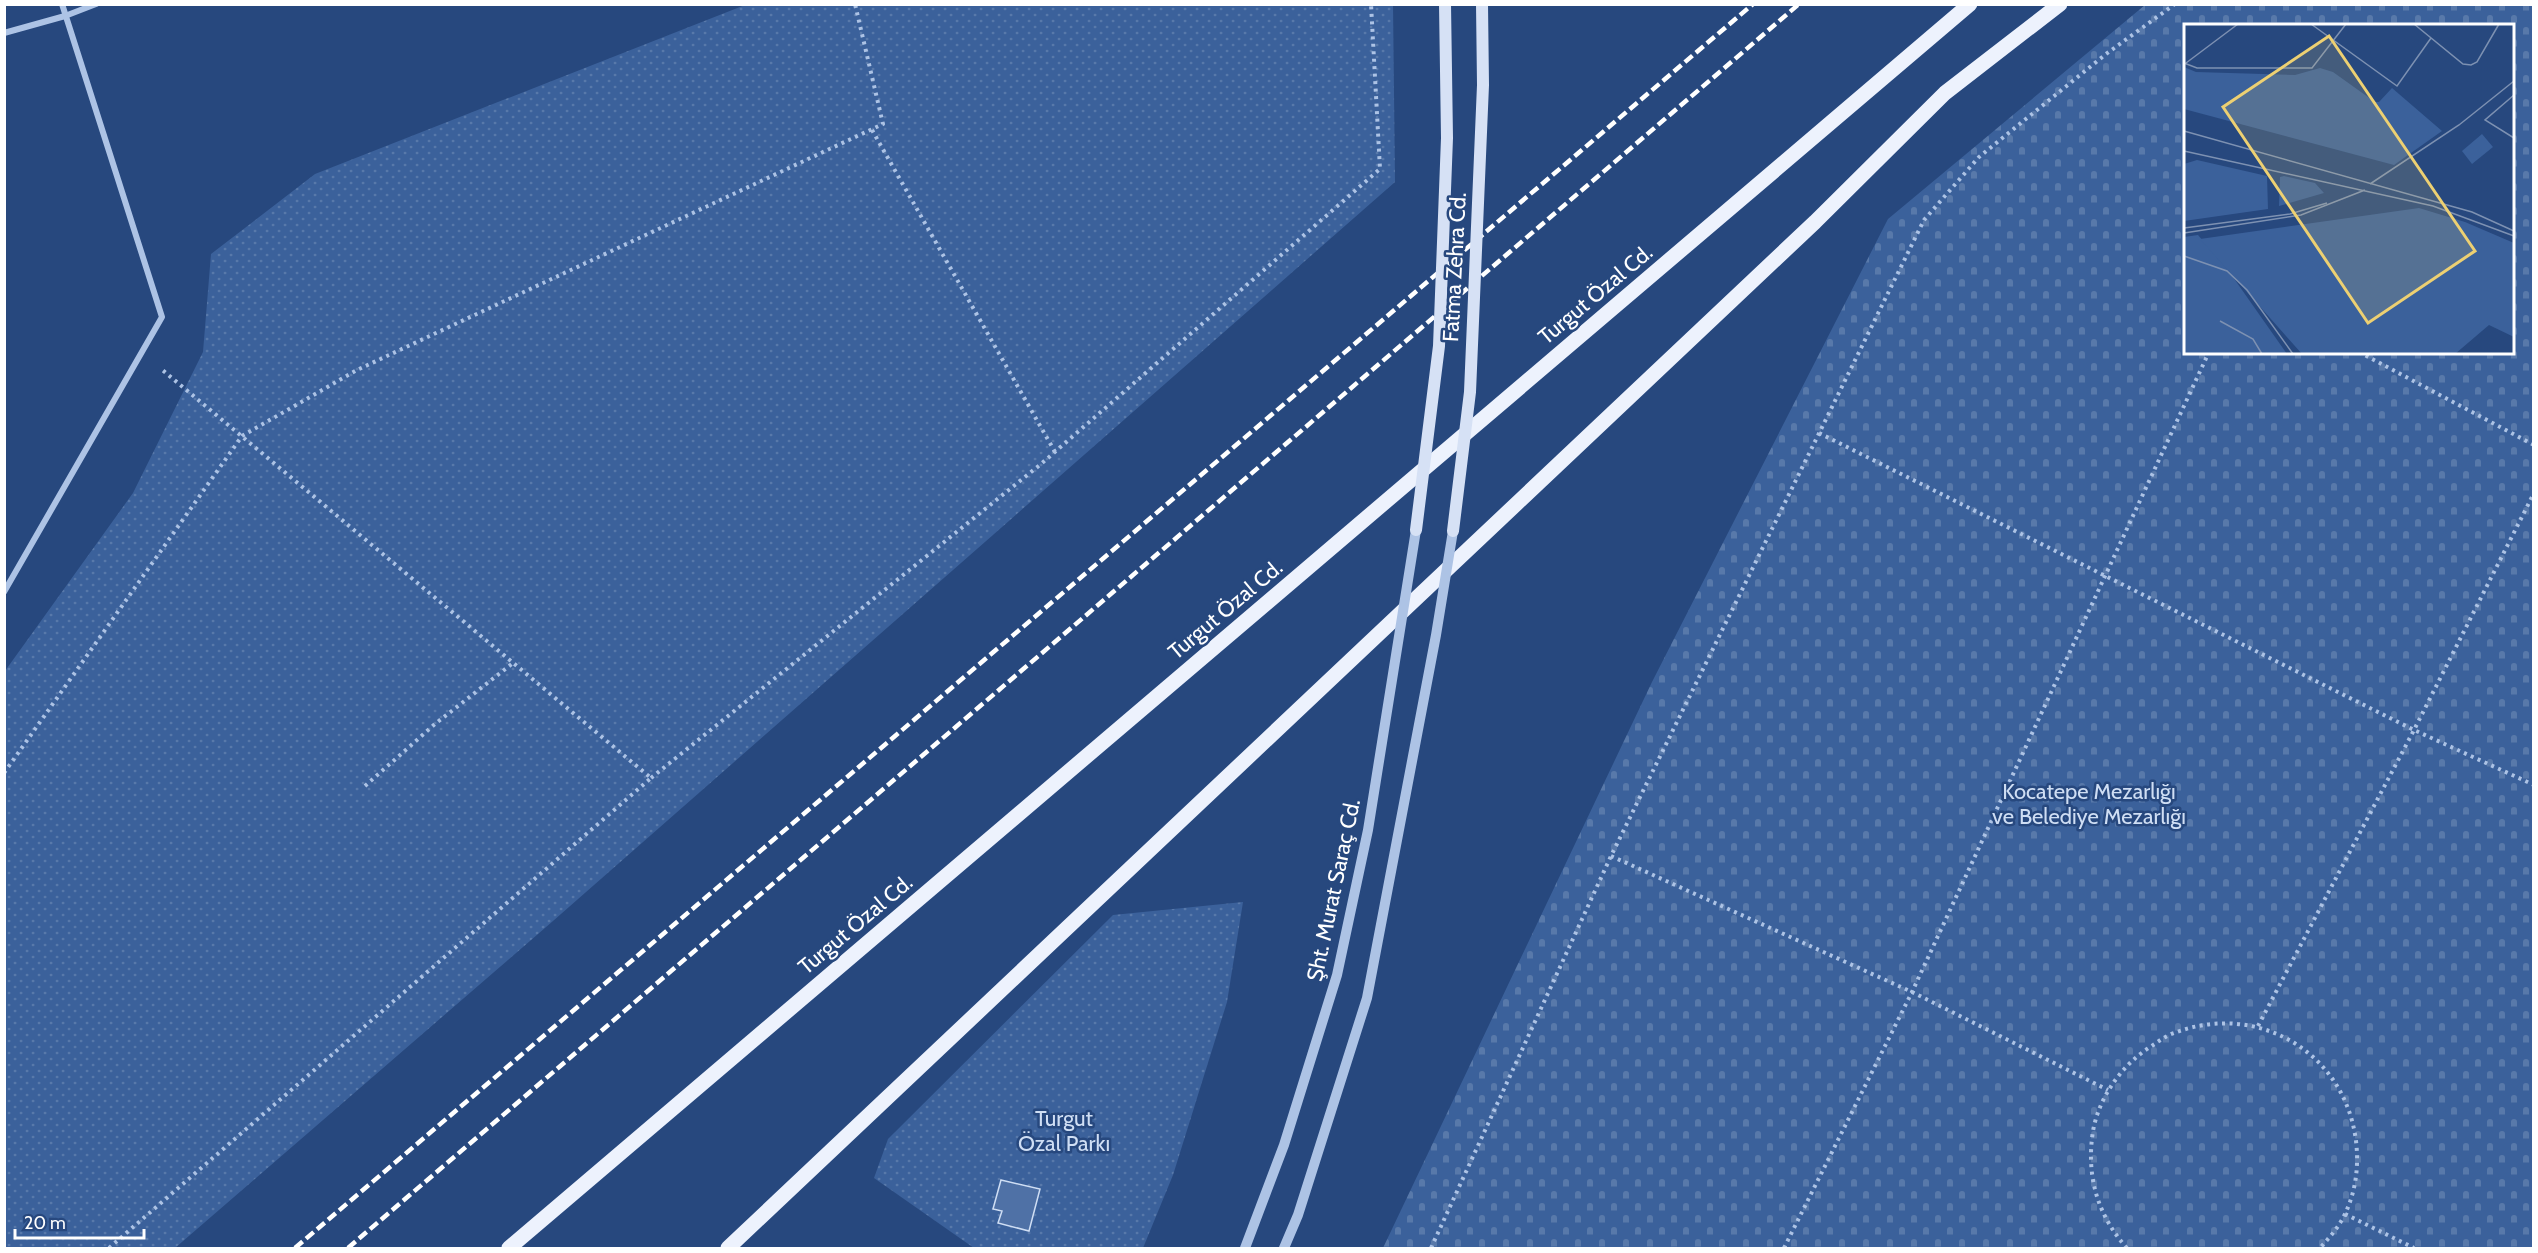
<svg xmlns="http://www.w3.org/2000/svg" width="2538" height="1253" font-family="Cabin,sans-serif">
	<defs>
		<pattern id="grass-dots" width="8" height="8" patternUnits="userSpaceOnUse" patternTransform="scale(1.5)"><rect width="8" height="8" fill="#3b619b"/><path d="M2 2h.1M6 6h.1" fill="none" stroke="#5879aa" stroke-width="1.8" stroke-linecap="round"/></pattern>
		<pattern id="cemetery-stones" width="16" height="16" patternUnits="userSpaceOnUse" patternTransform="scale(1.5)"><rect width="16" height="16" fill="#3b619b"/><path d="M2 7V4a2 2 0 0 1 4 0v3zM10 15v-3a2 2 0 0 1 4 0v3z" fill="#5879aa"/></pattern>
	</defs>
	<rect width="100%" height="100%" fill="#27487e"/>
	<g fill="url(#grass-dots)">
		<path d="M 745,5 L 1393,5 L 1395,182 L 553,921 L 175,1248 L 5,1248 L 5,671 L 133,493 L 203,352 L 211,254 L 315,174 Z"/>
		<path d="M 1243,902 L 1227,1002 L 1173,1175 L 1143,1248 L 974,1248 L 874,1178 L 888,1139 L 1113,915 Z"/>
	</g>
	<path fill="url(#cemetery-stones)" fill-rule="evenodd" d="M 2145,5 L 2533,5 L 2533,1248 L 1383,1248 L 1652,682 L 1888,219 ZM 2186,26 L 2512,26 L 2512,352 L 2186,352 Z"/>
	<path fill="#4f71a6" stroke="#cfdef4" stroke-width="1.5" d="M 1001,1180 L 1040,1189 L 1029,1231 L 998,1223 L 1002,1211 L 993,1209 Z"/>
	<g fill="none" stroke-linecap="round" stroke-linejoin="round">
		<g stroke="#adc3e5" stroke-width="4" stroke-dasharray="3 4.5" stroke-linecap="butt">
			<path d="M 872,130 L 1055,452"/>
			<path d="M 2359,352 L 2534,445"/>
			<path d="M 1819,433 L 2414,730 L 2534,785"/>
			<path d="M 4,773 L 242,436 L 357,370 L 883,124 L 855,4"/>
			<path d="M 651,778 L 1041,464 L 1380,169 L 1371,4"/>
			<path d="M 365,786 L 435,724 L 513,663"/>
			<path d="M 1611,856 L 1912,992 L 2108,1090"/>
			<path d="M 2258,1026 L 2414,730 L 2534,493"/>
			<path d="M 2345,1214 L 2414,1248"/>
			<path d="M 109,1248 L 651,778 L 160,368"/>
			<path d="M 1431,1248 L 1611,856 L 1924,220 L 1979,157 L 2106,54 L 2175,4"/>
			<path d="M 1784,1248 L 1912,992 L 2209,352"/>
			<path d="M 2127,1248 C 2097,1215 2086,1175 2093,1131 C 2099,1097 2122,1065 2150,1047 C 2158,1042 2165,1036 2174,1033 C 2257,1001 2345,1052 2356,1141 C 2359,1166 2356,1192 2344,1216 C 2338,1228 2329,1238 2320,1248"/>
		</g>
		<g stroke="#adc3e5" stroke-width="6">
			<path d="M 4,33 L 65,16 L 96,4"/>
			<path d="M 4,592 L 162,317 L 62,4"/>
		</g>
		<g stroke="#edf2fd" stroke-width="15">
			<path d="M 509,1248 L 1970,4"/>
			<path d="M 728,1248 L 1815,222 L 1945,93 L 2060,4"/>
		</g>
		<g stroke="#fff" stroke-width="4.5" stroke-dasharray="10 4.5" stroke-linecap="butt">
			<path d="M 295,1248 L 1753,4"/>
			<path d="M 348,1248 L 1799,4"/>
		</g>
		<g stroke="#adc3e5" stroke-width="10">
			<path d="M 1245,1248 L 1284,1145 L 1337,975 L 1368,830 L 1416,530"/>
			<path d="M 1284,1248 L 1298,1215 L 1367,998 L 1436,635 L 1453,531"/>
		</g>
		<g stroke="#d6e1f5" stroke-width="12">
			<path d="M 1416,530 L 1439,346 L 1447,138 L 1445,4"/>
			<path d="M 1453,531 L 1470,392 L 1483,85 L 1482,4"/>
		</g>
	</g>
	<g text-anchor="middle" stroke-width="5" stroke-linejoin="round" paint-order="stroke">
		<g font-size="22" fill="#fff" stroke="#27487e">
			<text transform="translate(1454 267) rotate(-87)" y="8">Fatma Zehra Cd.</text>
			<text transform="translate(1595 294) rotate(-40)" y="8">Turgut Özal Cd.</text>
			<text transform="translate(1225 609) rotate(-40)" y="8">Turgut Özal Cd.</text>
			<text transform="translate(1333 890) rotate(-78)" y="8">Şht. Murat Saraç Cd.</text>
			<text transform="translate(855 924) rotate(-40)" y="8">Turgut Özal Cd.</text>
		</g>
		<g font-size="22" fill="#cfdef4" stroke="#27487e">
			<text x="2089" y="799">Kocatepe Mezarlığı<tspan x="2089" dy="25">ve Belediye Mezarlığı</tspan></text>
			<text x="1064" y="1126">Turgut<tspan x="1064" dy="25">Özal Parkı</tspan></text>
		</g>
	</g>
	<g transform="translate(2184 24)">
		<rect width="330" height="330" fill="#27487e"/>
		<path d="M 0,43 L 12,48 L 111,51 L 136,44 L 149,48 L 191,78 L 195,78 L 208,64 L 258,107 L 210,141 L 0,85 ZM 13,136 L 83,152 L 84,185 L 0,197 L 0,140 ZM 100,152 L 131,159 L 140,169 L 95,182 L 96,153 ZM 14,211 L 44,246 L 103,330 L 0,330 L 0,213 Z" fill="#3b619b"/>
		<path d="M 235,184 L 281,198 L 330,219 L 330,313 L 305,301 L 271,330 L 118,330 L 16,215 Z" fill="#3b619b"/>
		<path d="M 298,110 L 309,123 L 288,140 L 278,127 Z" fill="#3b619b"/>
		<path fill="none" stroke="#7d91b2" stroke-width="1.5" d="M 127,0 L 213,62 L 247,14M 230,0 L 279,40 L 287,41 L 293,38 L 315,0M 0,39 L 13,44 L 128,44 L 162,0M 2,39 L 54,0M 330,71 L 301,96 L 330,114M 0,107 L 288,188 L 330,207M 0,127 L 249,182 L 330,212M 186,160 L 275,101 L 330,57M 0,204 L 106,190 L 143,179M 0,209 L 117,191 L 181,166M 0,232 L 43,247 L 63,266 L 109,330M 36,297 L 69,315 L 78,330"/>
		<path fill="#edd072" fill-opacity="0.15" stroke="#edd072" stroke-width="3" d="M 145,12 L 291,227 L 184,299 L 39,83 Z"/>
		<rect width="330" height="330" fill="none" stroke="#fff" stroke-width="3"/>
	</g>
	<rect width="2538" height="1253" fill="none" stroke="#ffffff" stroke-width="12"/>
	<path d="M15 1229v9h129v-9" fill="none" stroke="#ffffff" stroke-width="3"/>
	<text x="24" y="1229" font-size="18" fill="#ffffff" stroke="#27487e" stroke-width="4.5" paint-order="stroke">20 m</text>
</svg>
